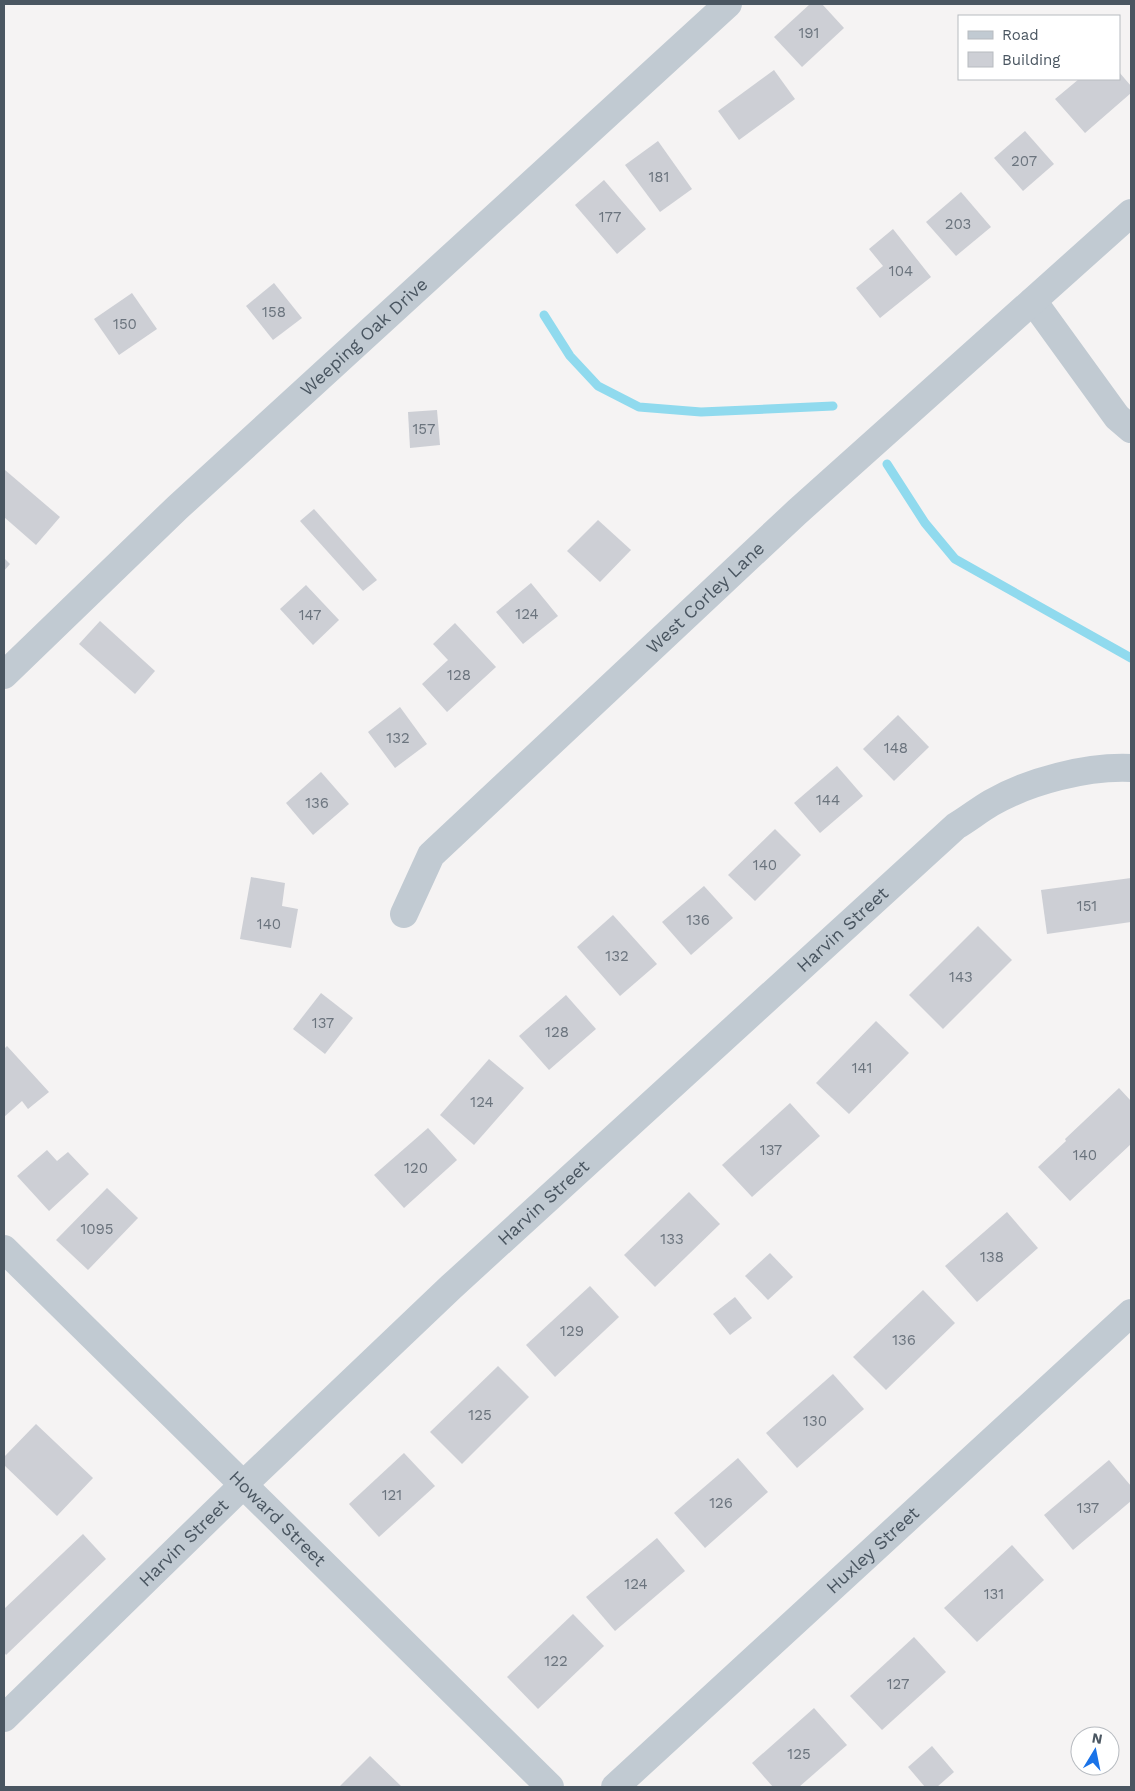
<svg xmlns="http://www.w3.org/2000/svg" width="1135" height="1791" font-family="'Work Sans',sans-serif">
	<rect width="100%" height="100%" fill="#f5f3f3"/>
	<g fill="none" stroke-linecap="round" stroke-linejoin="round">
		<g stroke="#90daee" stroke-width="9">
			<path d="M 544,315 L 570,356 L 598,386 L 639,407 L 701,412 L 833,406"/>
			<path d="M 887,464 L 925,523 L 955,559 L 1131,658"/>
		</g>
	</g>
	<g fill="#cdcfd5">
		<path d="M 810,4 L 822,4 L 844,28 L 802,67 L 774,37 Z"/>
		<path d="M 774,70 L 795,99 L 739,140 L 718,111 Z"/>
		<path d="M 1119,72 L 1131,86 L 1131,93 L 1085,133 L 1055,99 L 1079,79 L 1119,79 Z"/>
		<path d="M 1025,131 L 1054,164 L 1023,191 L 994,158 Z"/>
		<path d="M 658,141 L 692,189 L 660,212 L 625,165 Z"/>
		<path d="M 604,180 L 646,229 L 617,254 L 575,205 Z"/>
		<path d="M 961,192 L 991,227 L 956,256 L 926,222 Z"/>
		<path d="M 893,229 L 931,277 L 880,318 L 856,288 L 883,266 L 869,249 Z"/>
		<path d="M 274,283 L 302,318 L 273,340 L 246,306 Z"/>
		<path d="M 132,293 L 157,329 L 119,355 L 94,319 Z"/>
		<path d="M 437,410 L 440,445 L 410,448 L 408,412 Z"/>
		<path d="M 5,470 L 60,517 L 36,545 L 4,517 L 4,472 Z"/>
		<path d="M 314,509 L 377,580 L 363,591 L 300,521 Z"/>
		<path d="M 598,520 L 631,550 L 600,582 L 567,551 Z"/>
		<path d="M 4,558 L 10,564 L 4,571 Z"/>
		<path d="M 531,583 L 558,616 L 523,644 L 496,612 Z"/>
		<path d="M 306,585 L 339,620 L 313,645 L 280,609 Z"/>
		<path d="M 100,621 L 155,671 L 135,694 L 79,644 Z"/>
		<path d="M 455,623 L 496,667 L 447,712 L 422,684 L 448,660 L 433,644 Z"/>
		<path d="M 400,707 L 427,744 L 395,768 L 368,732 Z"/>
		<path d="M 898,715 L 929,747 L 894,781 L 863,749 Z"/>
		<path d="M 837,766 L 863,796 L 820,833 L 794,803 Z"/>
		<path d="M 321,772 L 349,804 L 313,835 L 286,803 Z"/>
		<path d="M 775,829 L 801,855 L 755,901 L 728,875 Z"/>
		<path d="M 251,877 L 285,883 L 282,906 L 298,909 L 291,948 L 240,939 Z"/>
		<path d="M 1131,878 L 1131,922 L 1047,934 L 1041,890 Z"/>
		<path d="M 704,886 L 733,918 L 691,955 L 662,922 Z"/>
		<path d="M 613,915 L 657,964 L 620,996 L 577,947 Z"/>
		<path d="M 978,926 L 1012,960 L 943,1029 L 909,995 Z"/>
		<path d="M 321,993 L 353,1018 L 325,1054 L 293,1029 Z"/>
		<path d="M 566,995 L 596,1029 L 549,1070 L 519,1036 Z"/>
		<path d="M 876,1021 L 909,1053 L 849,1114 L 816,1083 Z"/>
		<path d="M 7,1046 L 49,1092 L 28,1109 L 22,1101 L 4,1117 L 4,1049 Z"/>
		<path d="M 489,1059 L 524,1088 L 474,1145 L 440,1115 Z"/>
		<path d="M 1119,1088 L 1131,1101 L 1131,1144 L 1070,1201 L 1038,1167 L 1066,1141 L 1065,1139 Z"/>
		<path d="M 790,1103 L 820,1136 L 752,1197 L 722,1165 Z"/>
		<path d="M 428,1128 L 457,1160 L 404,1208 L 374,1175 Z"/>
		<path d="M 47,1150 L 57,1161 L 68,1152 L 89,1174 L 49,1211 L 17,1176 Z"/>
		<path d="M 107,1188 L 138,1218 L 88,1270 L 56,1240 Z"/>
		<path d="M 689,1192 L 720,1224 L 655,1287 L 624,1255 Z"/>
		<path d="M 1007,1212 L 1038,1248 L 977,1302 L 945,1266 Z"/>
		<path d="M 770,1253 L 793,1277 L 768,1300 L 745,1276 Z"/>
		<path d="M 590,1286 L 619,1317 L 555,1377 L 526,1345 Z"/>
		<path d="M 923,1290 L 955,1323 L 886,1390 L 853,1357 Z"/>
		<path d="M 735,1297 L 752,1318 L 730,1335 L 713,1314 Z"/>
		<path d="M 498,1366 L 529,1397 L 462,1464 L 430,1432 Z"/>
		<path d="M 833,1374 L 864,1409 L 797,1468 L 766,1433 Z"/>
		<path d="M 36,1424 L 93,1478 L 57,1516 L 4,1465 L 4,1457 Z"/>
		<path d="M 404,1453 L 435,1486 L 379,1537 L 349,1504 Z"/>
		<path d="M 738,1458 L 768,1492 L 705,1548 L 674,1513 Z"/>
		<path d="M 1109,1460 L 1131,1486 L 1131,1501 L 1073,1550 L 1044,1515 Z"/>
		<path d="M 83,1534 L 106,1559 L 6,1655 L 4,1652 L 4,1609 Z"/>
		<path d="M 657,1538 L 685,1571 L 615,1631 L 586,1597 Z"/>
		<path d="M 1012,1545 L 1044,1580 L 977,1642 L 944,1608 Z"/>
		<path d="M 573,1614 L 604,1646 L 538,1709 L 507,1677 Z"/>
		<path d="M 914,1637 L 946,1672 L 882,1730 L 850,1696 Z"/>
		<path d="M 814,1708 L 847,1745 L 799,1787 L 773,1787 L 752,1763 Z"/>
		<path d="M 932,1746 L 954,1772 L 937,1787 L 925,1787 L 908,1767 Z"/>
		<path d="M 370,1756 L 402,1787 L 339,1787 Z"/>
	</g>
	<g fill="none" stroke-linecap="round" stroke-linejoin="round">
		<g stroke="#c1cad2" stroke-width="28">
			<path d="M 1033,301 L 1117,417 L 1131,429"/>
			<path id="s1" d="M 4,675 L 178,507 L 728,4"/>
			<path id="s2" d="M 404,914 L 431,855 L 797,512 L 1131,213"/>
			<path id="s3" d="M 4,1249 L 550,1787"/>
			<path id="s4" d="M 4,1718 L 243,1485 L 451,1287 L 956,826 C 968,819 979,810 991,803 C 1029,781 1087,766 1131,768"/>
			<path id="s5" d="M 615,1787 L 1131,1313"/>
		</g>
	</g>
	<g text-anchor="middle" stroke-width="4" stroke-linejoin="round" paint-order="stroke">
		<g font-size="15" fill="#6b747e">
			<text x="809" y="38">191</text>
			<text x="1024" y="166">207</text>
			<text x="659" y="182">181</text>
			<text x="610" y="222">177</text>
			<text x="958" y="229">203</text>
			<text x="901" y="276">104</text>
			<text x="274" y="317">158</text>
			<text x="125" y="329">150</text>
			<text x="424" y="434">157</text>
			<text x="527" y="619">124</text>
			<text x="310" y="620">147</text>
			<text x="459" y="680">128</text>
			<text x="398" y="743">132</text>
			<text x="896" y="753">148</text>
			<text x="828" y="805">144</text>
			<text x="317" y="808">136</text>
			<text x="765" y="870">140</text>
			<text x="1087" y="911">151</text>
			<text x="698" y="925">136</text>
			<text x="269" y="929">140</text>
			<text x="617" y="961">132</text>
			<text x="961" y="982">143</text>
			<text x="323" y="1028">137</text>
			<text x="557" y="1037">128</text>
			<text x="862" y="1073">141</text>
			<text x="482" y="1107">124</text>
			<text x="771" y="1155">137</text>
			<text x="1085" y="1160">140</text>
			<text x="416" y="1173">120</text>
			<text x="97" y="1234">1095</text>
			<text x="672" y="1244">133</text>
			<text x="992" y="1262">138</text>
			<text x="572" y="1336">129</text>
			<text x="904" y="1345">136</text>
			<text x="480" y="1420">125</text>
			<text x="815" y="1426">130</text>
			<text x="392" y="1500">121</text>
			<text x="721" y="1508">126</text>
			<text x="1088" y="1513">137</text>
			<text x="636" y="1589">124</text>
			<text x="994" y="1599">131</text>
			<text x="556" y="1666">122</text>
			<text x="898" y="1689">127</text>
			<text x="799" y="1759">125</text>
		</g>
		<g font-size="18" fill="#4a5661" stroke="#fff">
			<text dy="6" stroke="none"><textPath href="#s1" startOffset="494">Weeping Oak Drive</textPath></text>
			<text dy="6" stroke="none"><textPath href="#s2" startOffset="441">West Corley Lane</textPath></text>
			<text dy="6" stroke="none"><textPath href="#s4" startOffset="1151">Harvin Street</textPath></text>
			<text dy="6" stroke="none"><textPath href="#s4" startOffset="746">Harvin Street</textPath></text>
			<text dy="6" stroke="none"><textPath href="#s3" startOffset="384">Howard Street</textPath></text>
			<text dy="6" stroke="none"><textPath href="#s4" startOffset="251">Harvin Street</textPath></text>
			<text dy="6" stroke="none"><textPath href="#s5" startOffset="350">Huxley Street</textPath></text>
		</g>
	</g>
	<rect width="1135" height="1791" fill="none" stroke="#4a5661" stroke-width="10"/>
	<rect x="958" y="15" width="162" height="65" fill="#ffffff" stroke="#b7bbc0"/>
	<rect x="968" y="31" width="25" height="8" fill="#c1cad2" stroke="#b7bbc0"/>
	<text x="1002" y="40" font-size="15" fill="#4a5661">Road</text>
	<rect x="968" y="52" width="25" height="15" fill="#cdcfd5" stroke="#b7bbc0"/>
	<text x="1002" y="65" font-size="15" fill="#4a5661">Building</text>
	<g transform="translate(1095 1751) rotate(10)"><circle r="24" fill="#ffffff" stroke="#b7bbc0"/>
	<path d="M0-4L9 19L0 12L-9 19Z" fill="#1a73e8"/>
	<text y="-8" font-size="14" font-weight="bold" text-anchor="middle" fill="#4a5661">N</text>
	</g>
</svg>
